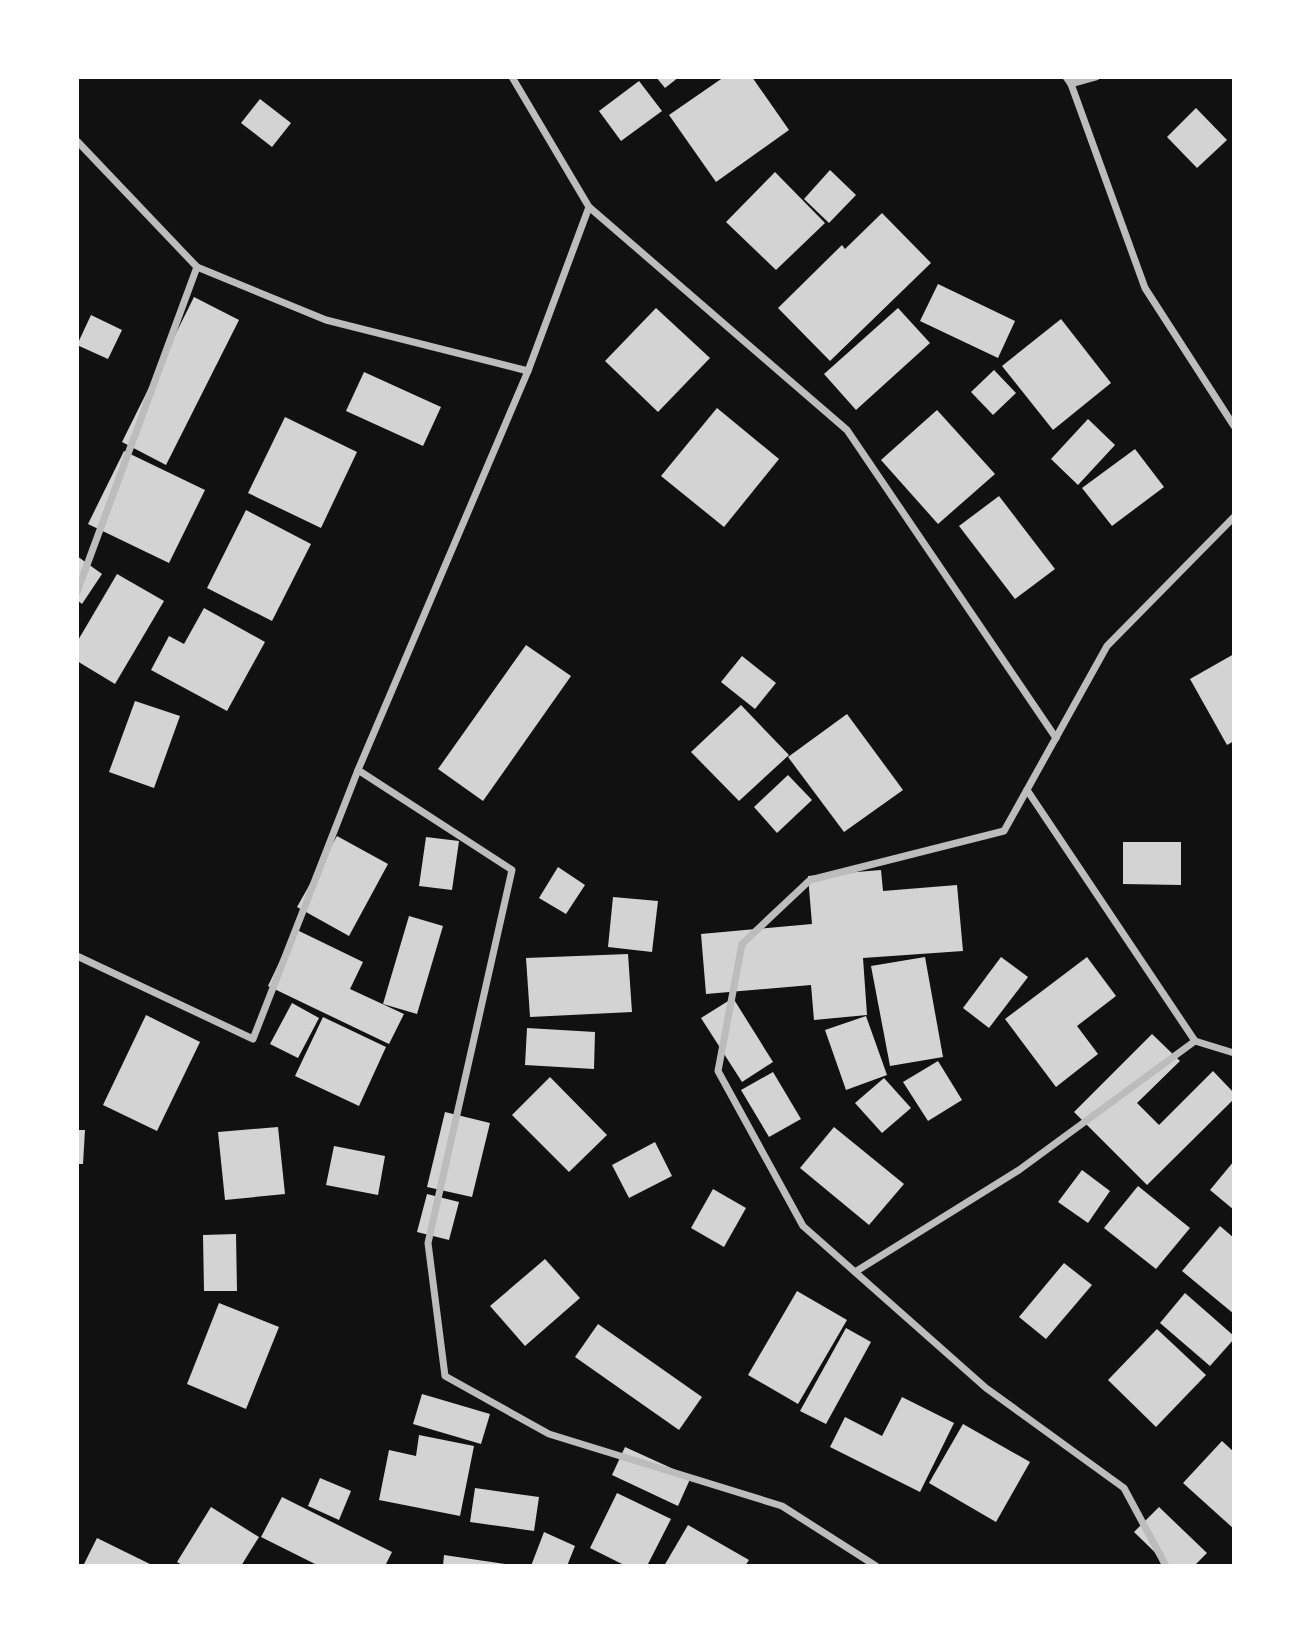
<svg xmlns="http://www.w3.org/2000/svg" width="1311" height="1643" font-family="Roboto,sans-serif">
	<rect width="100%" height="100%" fill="#111"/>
	<g fill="#d3d3d3">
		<path d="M 656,77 L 679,77 L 665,88 Z"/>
		<path d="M 724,77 L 752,77 L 789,130 L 716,182 L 669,115 Z"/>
		<path d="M 639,81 L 662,111 L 621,141 L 599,111 Z"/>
		<path d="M 260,99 L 291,123 L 272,147 L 241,123 Z"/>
		<path d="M 1196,108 L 1227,140 L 1197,168 L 1167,137 Z"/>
		<path d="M 830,170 L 856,195 L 829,223 L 804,199 Z"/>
		<path d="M 775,172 L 825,223 L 776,270 L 726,222 Z"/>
		<path d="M 882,213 L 931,263 L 830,361 L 778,308 L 842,245 L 845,249 Z"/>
		<path d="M 938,284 L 1015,321 L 998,358 L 920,321 Z"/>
		<path d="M 194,297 L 239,320 L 166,465 L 122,442 Z"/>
		<path d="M 656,308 L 710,358 L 658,412 L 605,361 Z"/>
		<path d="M 898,308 L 930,343 L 856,410 L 824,374 Z"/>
		<path d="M 91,315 L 122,330 L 108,359 L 77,345 Z"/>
		<path d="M 1061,319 L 1111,383 L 1053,430 L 1002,366 Z"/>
		<path d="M 994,370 L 1016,393 L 993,415 L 971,392 Z"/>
		<path d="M 364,372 L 441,407 L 423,446 L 346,411 Z"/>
		<path d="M 717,408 L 779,459 L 724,527 L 661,476 Z"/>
		<path d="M 937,410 L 995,474 L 938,524 L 881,460 Z"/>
		<path d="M 285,417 L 357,452 L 321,528 L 248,493 Z"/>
		<path d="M 1088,419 L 1115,445 L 1078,485 L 1051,459 Z"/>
		<path d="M 1135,449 L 1164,487 L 1112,526 L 1082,488 Z"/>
		<path d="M 124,451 L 205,490 L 169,563 L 88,524 Z"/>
		<path d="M 999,496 L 1055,569 L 1015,599 L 959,526 Z"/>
		<path d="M 246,510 L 311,544 L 272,621 L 207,588 Z"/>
		<path d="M 77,556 L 102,574 L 82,604 L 77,600 Z"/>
		<path d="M 117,574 L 164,601 L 115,684 L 77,661 L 77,642 Z"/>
		<path d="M 204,608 L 265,642 L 227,711 L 151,670 L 169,636 L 184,644 Z"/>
		<path d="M 526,645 L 571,676 L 483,801 L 438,769 Z"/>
		<path d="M 1234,654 L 1234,741 L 1227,745 L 1190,679 Z"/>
		<path d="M 742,656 L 776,683 L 755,709 L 721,682 Z"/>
		<path d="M 135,701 L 180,716 L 154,788 L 109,772 Z"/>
		<path d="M 741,705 L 789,755 L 739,801 L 691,752 Z"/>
		<path d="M 847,714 L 903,790 L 844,832 L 788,757 Z"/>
		<path d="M 788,775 L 812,800 L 777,833 L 754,807 Z"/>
		<path d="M 337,836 L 388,864 L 349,936 L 297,907 Z"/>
		<path d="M 426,837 L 459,841 L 452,890 L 419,886 Z"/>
		<path d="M 1123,842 L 1181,842 L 1181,885 L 1123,884 Z"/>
		<path d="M 558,867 L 585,885 L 566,914 L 539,898 Z"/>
		<path d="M 881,870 L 883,891 L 957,885 L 963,951 L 863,958 L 867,1015 L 814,1020 L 811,985 L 706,994 L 701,934 L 812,924 L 808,876 Z"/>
		<path d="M 613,897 L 658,901 L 652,952 L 608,947 Z"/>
		<path d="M 409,916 L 443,926 L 417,1014 L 383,1004 Z"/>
		<path d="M 295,929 L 363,962 L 350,989 L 404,1014 L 389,1044 L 268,986 Z"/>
		<path d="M 628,954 L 632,1012 L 530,1017 L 526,958 Z"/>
		<path d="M 925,957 L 943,1057 L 890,1066 L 871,966 Z"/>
		<path d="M 1001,957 L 1028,977 L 989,1028 L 963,1008 Z"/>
		<path d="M 1087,957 L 1116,996 L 1077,1026 L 1098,1054 L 1056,1087 L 1005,1019 Z"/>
		<path d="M 733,998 L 773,1062 L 742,1082 L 701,1018 Z"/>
		<path d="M 292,1003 L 319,1018 L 298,1058 L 270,1044 Z"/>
		<path d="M 146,1015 L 200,1042 L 157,1131 L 103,1105 Z"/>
		<path d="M 866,1016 L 887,1075 L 846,1090 L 825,1030 Z"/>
		<path d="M 323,1017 L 386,1047 L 359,1106 L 295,1076 Z"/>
		<path d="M 527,1028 L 595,1032 L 594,1069 L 525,1065 Z"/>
		<path d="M 1152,1034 L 1180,1061 L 1137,1103 L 1159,1125 L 1213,1071 L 1234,1093 L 1234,1099 L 1147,1185 L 1074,1112 Z"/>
		<path d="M 938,1061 L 962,1100 L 928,1121 L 903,1082 Z"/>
		<path d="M 773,1072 L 801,1119 L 769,1137 L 741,1090 Z"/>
		<path d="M 550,1077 L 607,1135 L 569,1172 L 512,1115 Z"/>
		<path d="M 884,1078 L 911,1108 L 882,1133 L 855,1103 Z"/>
		<path d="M 445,1112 L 490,1123 L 472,1197 L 427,1187 Z"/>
		<path d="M 278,1127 L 285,1194 L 225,1200 L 218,1132 Z"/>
		<path d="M 834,1127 L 904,1184 L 869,1225 L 800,1168 Z"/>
		<path d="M 77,1130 L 85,1130 L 83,1164 L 77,1164 Z"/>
		<path d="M 655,1142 L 672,1176 L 629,1198 L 612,1165 Z"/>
		<path d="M 334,1146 L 385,1156 L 378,1195 L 326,1185 Z"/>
		<path d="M 1234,1161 L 1234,1210 L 1210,1190 Z"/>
		<path d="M 1082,1170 L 1110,1191 L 1088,1223 L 1058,1202 Z"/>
		<path d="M 1138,1186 L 1190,1228 L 1156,1269 L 1104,1228 Z"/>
		<path d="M 713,1189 L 746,1208 L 724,1247 L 691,1228 Z"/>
		<path d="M 427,1194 L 459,1202 L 449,1240 L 417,1232 Z"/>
		<path d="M 1220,1226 L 1234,1238 L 1234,1314 L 1182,1271 Z"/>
		<path d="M 236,1234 L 237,1291 L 204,1291 L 203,1235 Z"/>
		<path d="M 545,1259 L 580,1298 L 525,1346 L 490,1306 Z"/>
		<path d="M 1064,1263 L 1092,1285 L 1046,1339 L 1019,1317 Z"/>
		<path d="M 797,1291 L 847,1320 L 798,1404 L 748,1375 Z"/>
		<path d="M 1185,1293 L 1234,1336 L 1234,1339 L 1210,1366 L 1160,1323 Z"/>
		<path d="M 219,1303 L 279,1327 L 246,1409 L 187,1384 Z"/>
		<path d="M 598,1324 L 702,1397 L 679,1430 L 575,1357 Z"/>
		<path d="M 846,1328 L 871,1342 L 826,1424 L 800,1411 Z"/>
		<path d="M 1157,1329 L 1206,1375 L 1156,1427 L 1108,1380 Z"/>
		<path d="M 422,1394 L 490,1414 L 481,1444 L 413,1424 Z"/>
		<path d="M 902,1397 L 954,1423 L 920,1492 L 830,1447 L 845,1417 L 882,1436 Z"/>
		<path d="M 963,1424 L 1030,1462 L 996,1522 L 929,1483 Z"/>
		<path d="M 419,1435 L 474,1446 L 460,1516 L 379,1500 L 389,1450 L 416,1456 Z"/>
		<path d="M 1222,1441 L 1234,1452 L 1234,1529 L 1183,1483 Z"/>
		<path d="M 625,1447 L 691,1477 L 678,1506 L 612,1475 Z"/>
		<path d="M 320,1478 L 351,1491 L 339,1520 L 308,1506 Z"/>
		<path d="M 475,1488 L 539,1497 L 534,1531 L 470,1522 Z"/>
		<path d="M 617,1493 L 671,1519 L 647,1566 L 626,1566 L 590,1548 Z"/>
		<path d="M 282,1497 L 392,1552 L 385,1566 L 319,1566 L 261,1537 Z"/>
		<path d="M 211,1507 L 259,1537 L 241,1566 L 184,1566 L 177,1562 Z"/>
		<path d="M 1159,1507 L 1207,1553 L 1194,1566 L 1169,1566 L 1134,1532 Z"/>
		<path d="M 688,1525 L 749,1560 L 745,1566 L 664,1566 Z"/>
		<path d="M 544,1532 L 575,1546 L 567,1566 L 531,1566 Z"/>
		<path d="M 97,1538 L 154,1566 L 83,1566 Z"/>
		<path d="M 444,1555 L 505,1564 L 505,1566 L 443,1566 Z"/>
	</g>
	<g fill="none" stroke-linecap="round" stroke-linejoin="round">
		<g stroke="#bcbcbc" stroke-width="7">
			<path d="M 512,77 L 589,207 L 847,430 L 1056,738"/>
			<path d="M 1066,77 L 1071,84 L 1145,288 L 1234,426"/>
			<path d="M 1074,77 L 1071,84 L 1096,77"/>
			<path d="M 77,141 L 197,267 L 326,320 L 528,371"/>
			<path d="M 589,207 L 528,371 L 358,770 L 512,870 L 428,1243 L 445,1376 L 549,1434 L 782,1506 L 876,1566"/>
			<path d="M 77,592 L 197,267"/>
			<path d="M 1027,790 L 1195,1041 L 1234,1053"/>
			<path d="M 77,956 L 253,1039 L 358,770"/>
			<path d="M 855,1272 L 1019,1170 L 1195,1041"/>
			<path d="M 1166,1566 L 1124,1488 L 986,1388 L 803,1226 L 718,1071 L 742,944 L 810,880 L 1004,831 L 1107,646 L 1234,517"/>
		</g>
	</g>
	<rect width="1311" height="1643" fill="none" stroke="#ffffff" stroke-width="158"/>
</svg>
